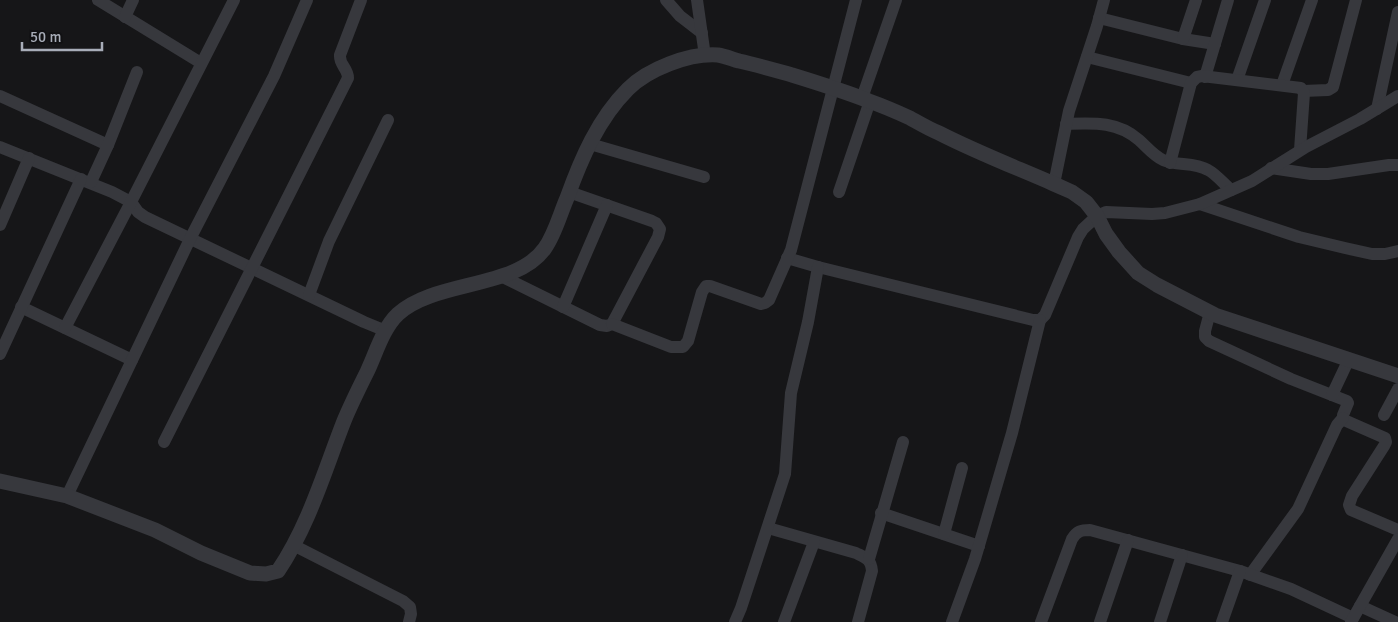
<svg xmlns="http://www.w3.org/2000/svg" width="1398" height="622" font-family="Signika,sans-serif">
	<rect width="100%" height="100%" fill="#161618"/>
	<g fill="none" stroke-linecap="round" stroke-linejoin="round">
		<g stroke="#37383d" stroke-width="12">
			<path d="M 98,0 L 201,63"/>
			<path d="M 666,0 L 680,16 L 702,33"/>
			<path d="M 697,0 L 705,56"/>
			<path d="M 125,17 L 133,0"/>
			<path d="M 1099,18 L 1183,39 L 1215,44"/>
			<path d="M 1183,39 L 1196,0"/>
			<path d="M 1087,57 L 1191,83"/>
			<path d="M 1205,77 L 1228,0"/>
			<path d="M 1237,80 L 1265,0"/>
			<path d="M 1282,85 L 1312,0"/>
			<path d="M 1303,91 L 1328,90 L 1333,87 L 1356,0"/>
			<path d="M 0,96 L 108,145"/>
			<path d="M 862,98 L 896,0"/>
			<path d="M 1377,109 L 1398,12"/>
			<path d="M 1066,124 C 1093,123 1117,121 1139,140 C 1147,147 1153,155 1163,160 C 1177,166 1194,162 1208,170 C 1216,174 1224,184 1231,190"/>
			<path d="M 590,144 L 704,177"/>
			<path d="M 0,147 L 112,192 L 131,202 L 138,212 L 145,217 L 364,322 L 386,331"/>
			<path d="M 1170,163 L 1191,83 L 1197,77 L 1202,76 L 1301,88 L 1304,93 L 1300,150"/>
			<path d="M 1271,168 L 1311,174 L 1328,174 L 1389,165 L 1398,165"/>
			<path d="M 91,182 L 108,145 L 137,72"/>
			<path d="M 1054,184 L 1069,111 L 1097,26 L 1104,0"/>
			<path d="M 839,192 L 870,101"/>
			<path d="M 1200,204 L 1299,237 L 1345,248 L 1372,254 L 1385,254 L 1398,251"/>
			<path d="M 0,225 L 29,158"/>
			<path d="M 787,258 L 818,267 L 1033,320 L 1040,320 L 1045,315 L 1078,237 L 1083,229 L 1097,216 L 1106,212 L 1152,214 L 1165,213 L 1200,204 L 1252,181 L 1306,147 L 1360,119 L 1398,96"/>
			<path d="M 501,276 L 600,325 L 607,326 L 612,324 L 658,237 L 660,229 L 656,223 L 652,221 L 569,192"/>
			<path d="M 309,295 L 329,241 L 388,120"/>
			<path d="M 21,307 L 132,360"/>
			<path d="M 563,307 L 607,205"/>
			<path d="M 1210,312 L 1205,331 L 1205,337 L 1209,341 L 1291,379 L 1347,401 L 1348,403 L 1343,415 L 1344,420 L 1385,438 L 1386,442 L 1384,446 L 1352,496 L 1349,505 L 1351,510 L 1398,530"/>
			<path d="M 612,324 L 671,347 L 683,347 L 688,341 L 702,292 L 706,286 L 710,286 L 761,304 L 765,303 L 769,300 L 791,250 L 856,0"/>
			<path d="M 65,328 L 131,202 L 234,0"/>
			<path d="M 0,354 L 81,179"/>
			<path d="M 1332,395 L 1349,359"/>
			<path d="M 1384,415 L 1398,389"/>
			<path d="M 164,442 L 348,78 C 348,68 339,65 340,55 L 361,0"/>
			<path d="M 67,496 L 190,239 L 274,76 L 307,0"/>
			<path d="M 881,513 L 979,546"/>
			<path d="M 768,528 L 856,553 C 866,558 871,559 872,571 L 858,622"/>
			<path d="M 944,534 L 962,468"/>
			<path d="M 293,545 L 403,601 L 410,607 L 411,614 L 409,622"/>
			<path d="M 869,559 L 903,442"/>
			<path d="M 1250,575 L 1298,509 L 1337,425 L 1343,418"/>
			<path d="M 1360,606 L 1395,622"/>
			<path d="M 735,622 L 741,608 L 785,474 L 791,393 L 808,322 L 818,267"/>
			<path d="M 784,622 L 814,542"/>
			<path d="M 952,622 L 975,559 L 1012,433 L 1040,320"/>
			<path d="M 1041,622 L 1072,539 C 1077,531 1081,530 1090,530 L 1240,571 L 1291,589 L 1353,618"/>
			<path d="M 1100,622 L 1128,540"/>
			<path d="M 1160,622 L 1182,555"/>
			<path d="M 1222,622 L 1240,571"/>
			<path d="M 1351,622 L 1398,539"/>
		</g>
		<path stroke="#37383d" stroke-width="15" d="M 0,481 L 67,496 L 155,530 L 201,553 L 250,573 L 266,574 L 278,571 C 309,525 324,472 344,421 C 351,404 359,388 367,372 C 376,353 383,328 398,314 C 435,280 517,289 545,248 C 555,234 560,214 567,198 C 581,159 598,119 628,89 C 648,69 689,53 718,55 C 725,56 732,59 739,61 C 757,65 774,70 792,75 C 818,83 844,91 869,101 C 883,106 897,112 910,118 C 919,123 929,129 939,133 C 976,152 1015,167 1054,184 L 1072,192 L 1086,202 L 1097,216 L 1106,234 L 1119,252 L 1138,273 L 1157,285 L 1215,315 L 1398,376"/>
	</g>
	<path d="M22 42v8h80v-8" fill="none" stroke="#a8adb8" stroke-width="2.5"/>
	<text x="30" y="42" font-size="15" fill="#a8adb8" stroke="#111113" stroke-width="4" paint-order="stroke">50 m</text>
</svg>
